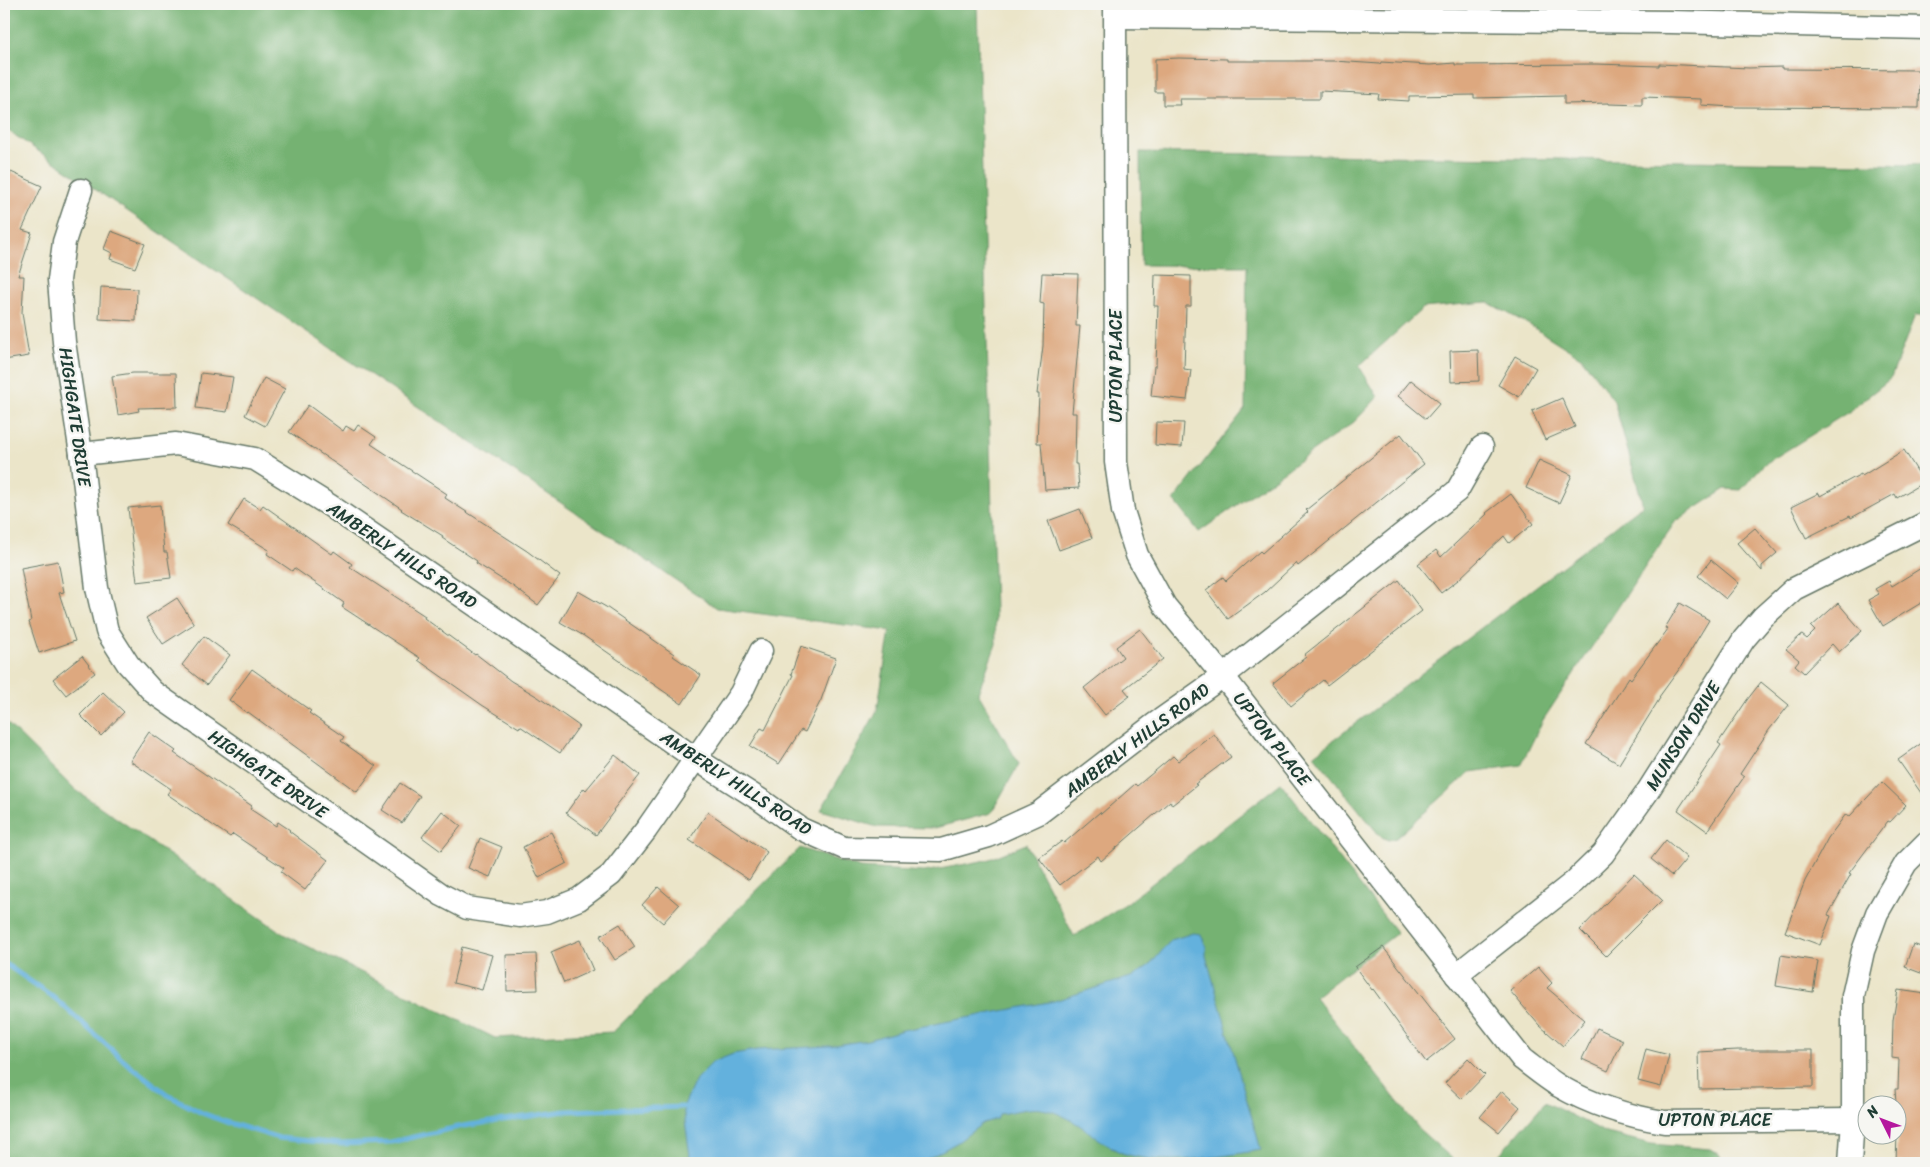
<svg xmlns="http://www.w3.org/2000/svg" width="1930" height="1167" font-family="Sriracha,sans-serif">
	<rect width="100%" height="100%" fill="#f6f6f2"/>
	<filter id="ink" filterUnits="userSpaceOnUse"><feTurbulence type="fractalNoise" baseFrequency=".02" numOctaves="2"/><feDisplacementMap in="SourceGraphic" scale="10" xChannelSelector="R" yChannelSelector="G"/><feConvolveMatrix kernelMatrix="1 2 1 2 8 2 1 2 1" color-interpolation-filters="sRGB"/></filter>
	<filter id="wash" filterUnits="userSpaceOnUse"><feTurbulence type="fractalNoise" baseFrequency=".0096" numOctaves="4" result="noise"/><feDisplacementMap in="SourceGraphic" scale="20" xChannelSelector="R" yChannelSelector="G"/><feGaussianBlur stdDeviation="1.12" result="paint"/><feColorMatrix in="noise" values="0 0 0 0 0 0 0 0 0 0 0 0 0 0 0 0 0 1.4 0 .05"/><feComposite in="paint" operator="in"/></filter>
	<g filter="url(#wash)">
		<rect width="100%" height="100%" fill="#ebe5c9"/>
		<g fill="#75b272" stroke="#4a7853">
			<path d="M 4,4 L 977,4 L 996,644 L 978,693 L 1019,764 L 991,813 L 935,828 L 877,827 L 821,810 L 877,711 L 890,631 L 717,608 L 4,128 Z"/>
			<path d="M 1140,152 L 1926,165 L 1926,315 L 1915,315 L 1891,378 L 1850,411 L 1763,465 L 1741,490 L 1725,489 L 1675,522 L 1543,720 L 1521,765 L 1470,772 L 1396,838 L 1388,840 L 1380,836 L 1314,755 L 1643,505 L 1614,401 L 1582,358 L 1528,324 L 1487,302 L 1423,308 L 1359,366 L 1378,397 L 1354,422 L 1199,532 L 1174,500 L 1245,409 L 1247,266 L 1141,265 Z"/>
			<path d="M 4,720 L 73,788 L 285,935 L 495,1038 L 613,1032 L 800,848 L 861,868 L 924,872 L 987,860 L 1026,844 L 1074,936 L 1127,903 L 1281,783 L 1397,933 L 1315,997 L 1420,1130 L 1457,1163 L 4,1163 Z"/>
			<path d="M 1545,1102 L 1607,1133 L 1651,1144 L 1710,1149 L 1719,1154 L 1724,1163 L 1492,1163 Z"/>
		</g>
		<path fill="#63b1dd" stroke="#417788" d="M 1193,933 L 1201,934 L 1206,947 L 1206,956 L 1261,1150 C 1217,1157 1165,1167 1122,1153 C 1094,1140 1075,1115 1042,1109 C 1029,1107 1013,1112 1000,1114 L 997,1119 L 983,1123 L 958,1142 L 920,1163 L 691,1163 L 683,1107 L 696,1079 L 713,1062 L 733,1054 L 757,1050 L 829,1046 L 868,1040 L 903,1030 L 1054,1001 L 1134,976 L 1151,964 L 1171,940 Z"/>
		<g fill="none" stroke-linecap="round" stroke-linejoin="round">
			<g stroke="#63b1dd" stroke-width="5">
				<path d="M 860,4 L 863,7"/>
				<path d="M 4,963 L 56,999 L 124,1061 L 168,1095 L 202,1113 L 226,1122 L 279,1138 L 340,1144 L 391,1142 L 463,1126 L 565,1111 L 683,1107"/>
			</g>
		</g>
		<g id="blocks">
			<g fill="#dda87f">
				<path d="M 1179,58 L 1227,59 L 1227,61 L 1334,61 L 1380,64 L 1381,62 L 1430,65 L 1455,63 L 1455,65 L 1596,64 L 1659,66 L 1659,64 L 1749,68 L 1782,67 L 1782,69 L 1920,70 L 1919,108 L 1732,107 L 1701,105 L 1701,99 L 1642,97 L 1642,105 L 1609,104 L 1609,103 L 1564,104 L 1564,96 L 1474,98 L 1474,95 L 1409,96 L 1409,101 L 1378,99 L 1379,94 L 1320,91 L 1320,99 L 1179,99 L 1180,105 L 1163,105 L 1163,92 L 1155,92 L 1155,59 Z"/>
				<path d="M 11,172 L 42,186 L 22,230 L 32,233 L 18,276 L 24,276 L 22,313 L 29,356 L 4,360 L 4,189 Z"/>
				<path d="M 111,231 L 145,244 L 135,268 L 110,259 L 112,253 L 104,249 Z"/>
				<path d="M 1042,273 L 1078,274 L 1076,326 L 1080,326 L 1072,413 L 1076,413 L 1075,464 L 1077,464 L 1079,488 L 1045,490 L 1041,443 L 1037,443 L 1039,394 L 1037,394 L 1043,346 L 1044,304 L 1040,303 Z"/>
				<path d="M 1155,275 L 1191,276 L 1191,306 L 1186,306 L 1184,369 L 1191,370 L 1187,400 L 1151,396 L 1154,366 L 1156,366 L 1158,306 L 1154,306 Z"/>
				<path d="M 101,287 L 137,289 L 136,321 L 99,319 Z"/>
				<path d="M 1478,350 L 1479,381 L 1451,382 L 1450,351 Z"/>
				<path d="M 1515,356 L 1536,368 L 1519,397 L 1498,385 Z"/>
				<path d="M 133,373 L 176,373 L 177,407 L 138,408 L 139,411 L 118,415 L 112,376 Z"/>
				<path d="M 201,373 L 233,377 L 227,412 L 196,408 Z"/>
				<path d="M 264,378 L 285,389 L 265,426 L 245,415 Z"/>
				<path d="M 1411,380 L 1440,403 L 1426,419 L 1398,396 Z"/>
				<path d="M 1562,398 L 1575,427 L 1545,440 L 1532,411 Z"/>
				<path d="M 308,405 L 343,431 L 346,426 L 354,431 L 358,425 L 376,437 L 371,444 L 447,494 L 445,498 L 527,551 L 560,576 L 538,605 L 514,587 L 476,563 L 477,561 L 442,538 L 443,536 L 401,510 L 402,509 L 289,432 Z"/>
				<path d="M 1156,422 L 1184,423 L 1182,447 L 1155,445 Z"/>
				<path d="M 1401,434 L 1424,464 L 1298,566 L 1296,563 L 1265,592 L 1228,619 L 1206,590 L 1223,577 L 1226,581 L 1260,551 L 1262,553 L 1308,512 L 1306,510 Z"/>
				<path d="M 1904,450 L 1924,482 L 1897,498 L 1895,494 L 1851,518 L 1850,516 L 1806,538 L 1791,507 L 1819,493 L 1820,496 L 1861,474 L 1862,476 Z"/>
				<path d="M 1539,460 L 1572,475 L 1559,503 L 1526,488 Z"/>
				<path d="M 1511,494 L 1533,524 L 1509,543 L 1504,536 L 1458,580 L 1441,593 L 1418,564 L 1436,550 L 1441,557 L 1487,514 L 1486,513 Z"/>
				<path d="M 244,499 L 260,509 L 263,505 L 332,554 L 334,551 L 352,564 L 350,567 L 425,616 L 424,618 L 475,655 L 476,654 L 511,681 L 538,697 L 579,726 L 560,753 L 520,726 L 519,728 L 482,705 L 418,660 L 420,658 L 342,607 L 344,603 L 294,568 L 292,571 L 267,554 L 269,550 L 228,525 Z"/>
				<path d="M 160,505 L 164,552 L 167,552 L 171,578 L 137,582 L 128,508 Z"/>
				<path d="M 1080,509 L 1092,538 L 1059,550 L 1048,521 Z"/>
				<path d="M 1755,528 L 1777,553 L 1762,566 L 1762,571 L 1737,543 Z"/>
				<path d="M 1711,560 L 1739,583 L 1726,599 L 1698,576 Z"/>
				<path d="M 58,561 L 64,592 L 59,593 L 75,641 L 39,653 L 29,622 L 31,621 L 21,568 Z"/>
				<path d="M 1926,565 L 1926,600 L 1883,626 L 1868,600 L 1879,594 L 1875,589 L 1889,581 L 1892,586 Z"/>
				<path d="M 1399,580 L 1422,611 L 1327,685 L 1323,680 L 1291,706 L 1273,683 L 1306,657 L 1304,655 Z"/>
				<path d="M 578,591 L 606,607 L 674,654 L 673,656 L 701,675 L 682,704 L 584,636 L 560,622 Z"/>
				<path d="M 177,598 L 194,624 L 163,644 L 146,618 Z"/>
				<path d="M 1680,603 L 1709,620 L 1680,668 L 1659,697 L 1660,698 L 1619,764 L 1586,744 L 1629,677 L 1631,679 L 1668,629 L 1665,628 Z"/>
				<path d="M 1838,603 L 1862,631 L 1839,652 L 1832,644 L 1804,673 L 1795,665 L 1799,660 L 1786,649 L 1800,636 L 1802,635 L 1807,639 L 1815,631 L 1811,627 Z"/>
				<path d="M 1140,629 L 1163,659 L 1124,689 L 1130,696 L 1105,715 L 1084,688 L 1123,657 L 1116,647 Z"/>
				<path d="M 204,636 L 230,655 L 207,685 L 182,665 Z"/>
				<path d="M 801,646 L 836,658 L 821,700 L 805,732 L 801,730 L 779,764 L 750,746 L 761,728 L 765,730 L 793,675 L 791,674 Z"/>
				<path d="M 82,656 L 95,673 L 66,695 L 53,679 Z"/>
				<path d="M 252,669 L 311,711 L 309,713 L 344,737 L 341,741 L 376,766 L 357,792 L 248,712 L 247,713 L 229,700 Z"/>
				<path d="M 1761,682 L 1789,705 L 1769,730 L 1740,774 L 1744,777 L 1707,831 L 1678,810 L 1721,745 L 1718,743 L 1747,700 Z"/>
				<path d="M 103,692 L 124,712 L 101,736 L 80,715 Z"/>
				<path d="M 149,732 L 176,751 L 174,753 L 252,806 L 250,809 L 276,826 L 278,822 L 290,830 L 289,831 L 328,860 L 305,890 L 281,872 L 284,868 L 233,834 L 230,837 L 167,794 L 171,789 L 130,761 Z"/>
				<path d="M 1214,734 L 1231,757 L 1195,784 L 1197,785 L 1172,805 L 1170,801 L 1101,861 L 1098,856 L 1060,885 L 1039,858 L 1062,841 L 1064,843 L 1100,812 L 1101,814 L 1135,784 L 1137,786 L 1173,756 L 1178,761 Z"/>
				<path d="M 1926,740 L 1926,800 L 1898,760 Z"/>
				<path d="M 615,755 L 640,775 L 613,810 L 614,811 L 596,835 L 566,813 L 584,788 L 586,790 Z"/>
				<path d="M 1882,782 L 1906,805 L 1890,822 L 1888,821 L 1849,873 L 1851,874 L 1828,915 L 1831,916 L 1820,945 L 1785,932 L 1805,881 L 1828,838 L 1846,814 L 1850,816 Z"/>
				<path d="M 400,783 L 420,796 L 402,823 L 382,810 Z"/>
				<path d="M 442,811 L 461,826 L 441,851 L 422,837 Z"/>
				<path d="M 708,812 L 767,852 L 749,880 L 689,840 Z"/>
				<path d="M 551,832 L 567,863 L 539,878 L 523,847 Z"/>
				<path d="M 480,838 L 502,847 L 490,877 L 468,868 Z"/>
				<path d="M 1666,840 L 1687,858 L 1672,876 L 1651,859 Z"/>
				<path d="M 1634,874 L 1662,900 L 1606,956 L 1580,930 Z"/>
				<path d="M 658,887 L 679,905 L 663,923 L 642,905 Z"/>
				<path d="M 620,924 L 635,947 L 615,960 L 600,936 Z"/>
				<path d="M 580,940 L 593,970 L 564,983 L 551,952 Z"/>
				<path d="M 1913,944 L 1926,949 L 1926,975 L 1905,967 Z"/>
				<path d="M 462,947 L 492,955 L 482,990 L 453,983 Z"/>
				<path d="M 1383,947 L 1455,1039 L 1426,1062 L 1373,989 L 1372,990 L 1355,967 Z"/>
				<path d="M 536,954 L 538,990 L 507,991 L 506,955 Z"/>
				<path d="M 1781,955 L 1818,961 L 1813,992 L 1776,986 Z"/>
				<path d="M 1538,967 L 1552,983 L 1547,988 L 1585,1020 L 1563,1046 L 1539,1025 L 1510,991 Z"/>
				<path d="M 1898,990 L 1926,994 L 1926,1162 L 1896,1162 L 1898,1104 L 1896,1104 L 1895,1089 L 1898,1089 L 1899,1059 L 1892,1058 L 1893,1020 Z"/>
				<path d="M 1597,1028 L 1623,1040 L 1608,1071 L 1582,1059 Z"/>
				<path d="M 1646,1049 L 1669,1055 L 1661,1087 L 1638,1081 Z"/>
				<path d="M 1738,1050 L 1813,1050 L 1813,1087 L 1699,1089 L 1698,1052 Z"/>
				<path d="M 1468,1058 L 1485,1075 L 1462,1099 L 1445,1083 Z"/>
				<path d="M 1502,1091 L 1520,1107 L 1499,1132 L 1480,1117 Z"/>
			</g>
		</g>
	</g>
	<g filter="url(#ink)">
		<use href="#blocks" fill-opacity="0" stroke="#667868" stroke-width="1"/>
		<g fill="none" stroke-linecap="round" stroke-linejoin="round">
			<g stroke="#667868" stroke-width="25">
				<g id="minor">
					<path d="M 1115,4 L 1116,462 L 1123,511 L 1137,555 L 1165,606 L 1223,676 L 1522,1059 C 1534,1068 1546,1078 1559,1086 C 1592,1105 1627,1116 1664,1122 L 1853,1120"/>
					<path d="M 1116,17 L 1671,22 L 1926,28"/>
					<path d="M 81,190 L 64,242 L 59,280 L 64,342 L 81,454 L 97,588 L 107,631 L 128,664 L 153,692 L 442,895 L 467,908 L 520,916 L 547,912 L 579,899 L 611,875 L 646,830 L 741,693 L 761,651"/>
					<path d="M 81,454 L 176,444 L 255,459 L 329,505 L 497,620 L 696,759 L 762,801 L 801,829 L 844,848 L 941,850 L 989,836 L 1039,813 L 1155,724 L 1223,676 L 1457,491 L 1482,447"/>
					<path d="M 1456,975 L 1574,882 L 1603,854 L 1646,794 L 1744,639 L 1763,617 L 1794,589 L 1926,523"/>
					<path d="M 1850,1163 L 1853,1120 L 1853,996 L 1863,951 L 1877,913 L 1906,863 L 1926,843"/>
				</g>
			</g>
			<use href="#minor" stroke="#fff" stroke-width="22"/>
		</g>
	</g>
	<g text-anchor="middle" stroke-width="5" stroke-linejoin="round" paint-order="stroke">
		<g font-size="18" fill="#1f3d34" stroke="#f6f6f2">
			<text transform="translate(1116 366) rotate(-90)" y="6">UPTON PLACE</text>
			<text transform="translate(75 417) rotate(82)" y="6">HIGHGATE DRIVE</text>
			<text transform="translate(402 555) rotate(34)" y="6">AMBERLY HILLS ROAD</text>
			<text transform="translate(1683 736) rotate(-58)" y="6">MUNSON DRIVE</text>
			<text transform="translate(1272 739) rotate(52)" y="6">UPTON PLACE</text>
			<text transform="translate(1137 740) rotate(-37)" y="6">AMBERLY HILLS ROAD</text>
			<text transform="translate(268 774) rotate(35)" y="6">HIGHGATE DRIVE</text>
			<text transform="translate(736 783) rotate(33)" y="6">AMBERLY HILLS ROAD</text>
			<text x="1715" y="1126">UPTON PLACE</text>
		</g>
	</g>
	<rect width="1930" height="1167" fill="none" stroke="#f6f6f2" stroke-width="20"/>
	<g transform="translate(1882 1120) rotate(312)"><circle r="24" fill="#f6f6f2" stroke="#a0aca6"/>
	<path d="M0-4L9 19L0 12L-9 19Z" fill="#b5179e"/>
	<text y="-8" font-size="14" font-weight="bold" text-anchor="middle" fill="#1f3d34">N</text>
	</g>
</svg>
